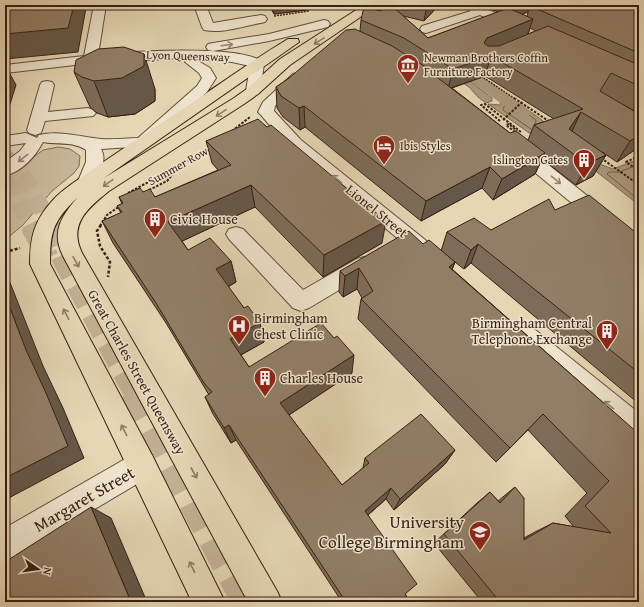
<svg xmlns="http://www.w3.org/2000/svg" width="644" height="607" font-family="'Gentium Book Plus',serif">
	<rect width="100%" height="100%" fill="#e5d6b4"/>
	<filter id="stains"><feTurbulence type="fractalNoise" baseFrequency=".005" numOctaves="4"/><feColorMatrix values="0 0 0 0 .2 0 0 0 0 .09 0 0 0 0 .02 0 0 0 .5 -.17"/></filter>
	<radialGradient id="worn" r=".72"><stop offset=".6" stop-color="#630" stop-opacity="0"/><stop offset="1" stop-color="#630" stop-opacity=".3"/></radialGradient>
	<path fill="#c8b799" stroke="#806b56" d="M 58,147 L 70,149 L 80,156 L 79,166 L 74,173 L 52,191 L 23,225 L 5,240 L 5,175 L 22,166 L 43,150 Z"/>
	<g fill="#ab987d" stroke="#7d6853">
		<path d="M 459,73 L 492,98 L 492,101 L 486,103 L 478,97 L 469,87 L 452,76 Z"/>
		<path d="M 499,95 L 514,100 L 542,120 L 546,127 L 535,137 L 488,104 L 500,105 L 501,99 Z"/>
		<path d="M 639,159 L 639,179 L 637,181 L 639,187 L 639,205 L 597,172 L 596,168 L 591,161 L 613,169 Z"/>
	</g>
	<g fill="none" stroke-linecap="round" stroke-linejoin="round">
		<g stroke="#725c48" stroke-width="1">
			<path d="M 531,129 L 503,110 L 505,104 L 513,104 L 536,120 L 535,124"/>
			<path d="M 639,164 L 620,172 L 609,172 L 607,174 L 639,200"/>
		</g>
		<path fill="#ab987d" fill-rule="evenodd" d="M 452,58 L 457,59 L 529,110 L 532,113 L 529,116 L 524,118 L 519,116 L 447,65 L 445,62 L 447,59 Z"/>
		<g stroke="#c3b194" stroke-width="17" stroke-dasharray="17 8" stroke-linecap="butt">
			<path d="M 5,157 C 27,175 39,201 49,226"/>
			<path d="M 5,181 L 11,187 L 31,226"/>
		</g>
		<g stroke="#c3b194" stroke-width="22" stroke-dasharray="22 11" stroke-linecap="butt">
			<path d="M 31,225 L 48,258"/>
			<path d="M 49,225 L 63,259 L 134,392"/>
		</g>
		<path stroke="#c3b194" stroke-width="28" stroke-dasharray="28 14" stroke-linecap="butt" d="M 133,391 L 246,602"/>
		<g stroke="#644d3b" stroke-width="2">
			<g id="minor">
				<path d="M 94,5 L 106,5 L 98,55 C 124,52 249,43 264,64 L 260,91 L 258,94 L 253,95 L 248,94 L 246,91 L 250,66 L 232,62 L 195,59 L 210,68 L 216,78 L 207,92 L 148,146 L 101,149 C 108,160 99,176 93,185 L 87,187 L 81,185 L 78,181 L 86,162 L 86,150 C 74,141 57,145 43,142 C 35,157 22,171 5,176 L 5,162 L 20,151 L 26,143 L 5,146 L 5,136 L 26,133 L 37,138 L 39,135 C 59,130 81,137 101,139 C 113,140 126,138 138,138 L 197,86 L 202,78 L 199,73 L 185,62 L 190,58 L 181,58 L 97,63 L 102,68 L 100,71 L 95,72 L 86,71 L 84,64 L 5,73 L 5,65 L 84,56 Z"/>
				<path d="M 194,5 L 206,5 L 213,23 L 261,15 L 265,16 L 267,19 L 265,22 L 261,23 C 243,26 221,34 204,30 L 202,27 Z"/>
				<path d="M 462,5 L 478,5 L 520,24 L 522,27 L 520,30 L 512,30 L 480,15 L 426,33 L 422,32 L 420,29 L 422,26 L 471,11 Z"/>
				<path d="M 324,20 L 328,21 L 330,24 L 328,27 L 269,41 L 213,51 L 208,50 L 206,47 L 208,44 L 213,43 L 269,34 Z"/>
				<path d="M 298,73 L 303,74 L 305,77 L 275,106 L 274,111 L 301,140 L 434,247 L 437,252 L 434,257 L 427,260 L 420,257 L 289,148 L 261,115 L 258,112 L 263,102 L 293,74 Z"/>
				<path d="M 47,81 L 52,82 L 54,85 L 48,112 L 88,108 L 93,110 L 96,113 L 93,116 L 45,121 L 41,133 L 35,135 L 29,133 L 27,130 L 40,85 L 42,82 Z"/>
				<path d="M 515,142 L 521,143 L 639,237 L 639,255 L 632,253 L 509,151 L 507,147 L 509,143 Z"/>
				<path d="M 236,227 L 243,229 L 303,290 L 357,259 L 364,257 L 371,259 L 374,265 L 371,271 L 309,308 L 301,311 L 293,308 L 229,239 L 226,234 L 229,229 Z"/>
				<path d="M 525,325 L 533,328 L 639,413 L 639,443 L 630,439 L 517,342 L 513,335 L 517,328 Z"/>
				<path d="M 142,451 L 152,455 L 156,465 L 152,475 L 16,556 L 5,560 L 5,528 L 132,455 Z"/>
			</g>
		</g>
		<g stroke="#391f13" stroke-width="2">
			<path id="major" d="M 364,5 L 378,5 L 290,65 L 258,94 L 244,104 L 109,191 C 88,208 68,224 82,253 L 277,591 L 282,602 L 248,602 L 63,256 C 51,232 61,217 77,198 C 53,221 50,232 50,264 L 152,455 L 225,602 L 192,602 L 30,264 C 30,237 34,221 53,200 C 62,190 75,182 86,174 C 109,158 133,142 157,126 C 201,98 243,66 288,39 L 298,39 L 299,42 L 104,178 L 234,98 L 248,88 L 280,59 Z"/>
		</g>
		<g stroke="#391f13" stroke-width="1.5" stroke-dasharray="2 1" stroke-linecap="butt">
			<path d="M 392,5 L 398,10"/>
			<path d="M 328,9 L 334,8 L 332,5"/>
			<path d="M 274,16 L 309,11"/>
			<path d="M 481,76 L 515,99"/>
		</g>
		<g stroke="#391f13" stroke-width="2" stroke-dasharray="2.5 1.5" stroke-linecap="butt">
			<path d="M 514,98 L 550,122"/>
			<path d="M 500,121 L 481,105 L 485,104 L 521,132"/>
			<path d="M 232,131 L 250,117"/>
			<path d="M 515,132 L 506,125 L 509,124 L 517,131"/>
			<path d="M 639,156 L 626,162 L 639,171"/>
			<path d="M 601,158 L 639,185"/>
			<path d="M 149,190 L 167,181 L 179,167"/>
			<path d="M 128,193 L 210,149"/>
			<path d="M 100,226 L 107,215 L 120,206"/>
		</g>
		<g stroke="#391f13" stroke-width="2.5" stroke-dasharray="3 2" stroke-linecap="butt">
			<path d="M 101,225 L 97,231 L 100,246 L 110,262 L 108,277"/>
			<path d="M 5,252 L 20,248"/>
		</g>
		<use href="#minor" fill="#eee4ce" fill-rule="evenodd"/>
		<use href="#major" fill="#e5d6b4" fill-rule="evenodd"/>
		<path stroke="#391f13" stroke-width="2" stroke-dasharray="2.5 1.5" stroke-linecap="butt" d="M 503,120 L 522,102"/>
	</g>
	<g fill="#7e6c59" stroke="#391f13" fill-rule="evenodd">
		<path d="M 269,5 L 330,5 L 330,7 L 274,14 Z"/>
		<path d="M 397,5 L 439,5 L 424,21 L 403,16 L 428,38 L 498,12 L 482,5 L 639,5 L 639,113 L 623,105 L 639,114 L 639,147 L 617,162 L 602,152 L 606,155 L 593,176 L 576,185 L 542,159 L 535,174 L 493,200 L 482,188 L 421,221 L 305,127 L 300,130 L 283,117 L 277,108 L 276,87 L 360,31 L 361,20 L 381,11 L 396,10 ZM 528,12 L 527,17 L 521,14 ZM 530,28 L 536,31 L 528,34 ZM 485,76 L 554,119 L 534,125 L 528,140 L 510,133 L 452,88 Z"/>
		<path d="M 74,72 L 155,89 L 155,101 L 135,114 L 108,117 L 97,113 L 90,107 Z"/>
		<path d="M 206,141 L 382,243 L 323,277 L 255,207 L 182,241 L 188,250 L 231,261 L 236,282 L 228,287 L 244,308 L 260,323 L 264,342 L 241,355 L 249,367 L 352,373 L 289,415 L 342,485 L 363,468 L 365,458 L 455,450 L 445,464 L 394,510 L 386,499 L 368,515 L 405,594 L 410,602 L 342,602 L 236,440 L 231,443 L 213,414 L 205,397 L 209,395 L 166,323 L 113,243 L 102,221 L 121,213 L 117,206 L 122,204 L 119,197 L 143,192 L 155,197 L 218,170 L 212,163 Z"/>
		<path d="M 555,210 L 639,235 L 639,404 L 471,263 L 464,269 L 455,262 L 452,269 L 625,422 L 630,602 L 482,602 L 434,543 L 477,503 L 490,492 L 498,501 L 515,487 L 524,538 L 535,532 L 553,523 L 574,527 L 565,516 L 587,493 L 528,430 L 496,462 L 358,319 L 361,299 L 362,298 L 357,289 L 343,297 L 339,292 L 340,271 L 423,244 L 441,251 L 447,232 L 491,230 Z"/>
	</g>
	<g fill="#665848" stroke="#391f13">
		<path d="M 74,5 L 85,5 L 86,8 L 78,52 L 5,59 L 5,34 Z"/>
		<path d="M 274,5 L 330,5 L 330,7 L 274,14 Z"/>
		<path d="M 427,5 L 439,5 L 424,21 Z"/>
		<path d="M 515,5 L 546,5 L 530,6 L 528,12 L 511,18 Z"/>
		<path d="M 533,19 L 526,39 L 491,56 L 485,76 L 448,89 L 453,69 L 484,43 L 487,38 Z"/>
		<path d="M 144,54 L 155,89 L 155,101 L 135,114 L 108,117 L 94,81 Z"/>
		<path d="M 5,65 L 16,85 L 5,120 Z"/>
		<path d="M 304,106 L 305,127 L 300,130 L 299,108 Z"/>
		<path d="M 581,112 L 571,133 L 569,129 Z"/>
		<path d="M 639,135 L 639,147 L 617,162 L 630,141 Z"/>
		<path d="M 545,153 L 535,174 L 493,200 L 502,179 Z"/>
		<path d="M 606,155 L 593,176 L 576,185 L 587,164 Z"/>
		<path d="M 490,167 L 482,188 L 421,221 L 426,201 Z"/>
		<path d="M 251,185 L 255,207 L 176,244 L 168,222 Z"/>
		<path d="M 386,221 L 382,243 L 323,277 L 324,255 Z"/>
		<path d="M 478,244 L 471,263 L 464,269 L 471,250 Z"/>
		<path d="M 231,261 L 236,282 L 222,290 L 216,269 Z"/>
		<path d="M 455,262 L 447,283 L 449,267 Z"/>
		<path d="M 359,268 L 357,289 L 343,297 L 345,276 Z"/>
		<path d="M 5,270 L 43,366 L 63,408 L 84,458 L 5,500 L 5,478 L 26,350 L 5,295 Z"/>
		<path d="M 260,323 L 264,342 L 235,358 L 230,339 Z"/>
		<path d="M 354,355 L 352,373 L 283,419 L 280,403 Z"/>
		<path d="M 229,425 L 236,440 L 231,443 L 224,428 Z"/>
		<path d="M 455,450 L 445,464 L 394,510 L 400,499 Z"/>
		<path d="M 391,488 L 386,499 L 361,521 L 365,511 Z"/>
		<path d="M 91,507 L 111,518 L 147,602 L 131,602 Z"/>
	</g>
	<g fill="#927e67" stroke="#391f13">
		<path d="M 5,5 L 74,5 L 68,28 L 5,34 Z"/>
		<path d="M 387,5 L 391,5 L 428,38 L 508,8 L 533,19 L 487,38 L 484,43 L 488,46 L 499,46 L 548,26 L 639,65 L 639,86 L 611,73 L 600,91 L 639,114 L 639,135 L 630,141 L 581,112 L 569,129 L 606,155 L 587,164 L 534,125 L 583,109 L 491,56 L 453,69 L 404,38 L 361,20 L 363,11 L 368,8 L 381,11 Z"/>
		<path d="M 533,5 L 639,5 L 639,53 L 530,6 Z"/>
		<path d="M 355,29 L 392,46 L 437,74 L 434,75 L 510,133 L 516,131 L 545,153 L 502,179 L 490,167 L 426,201 L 304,106 L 299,108 L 281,96 L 276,87 L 289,78 L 346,30 Z"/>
		<path d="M 124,47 L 144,54 L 144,66 L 122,78 L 94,81 L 82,77 L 74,72 L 76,60 L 98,49 Z"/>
		<path d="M 258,119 L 267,127 L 271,125 L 386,221 L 324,255 L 251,185 L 168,222 L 188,250 L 210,238 L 231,261 L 216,269 L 244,308 L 248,306 L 260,323 L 230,339 L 249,367 L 321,323 L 334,338 L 337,336 L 354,355 L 280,403 L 342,485 L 369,463 L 365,458 L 421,414 L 455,450 L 400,499 L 391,488 L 365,511 L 417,584 L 405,594 L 410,602 L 346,602 L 229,425 L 224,428 L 205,397 L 212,392 L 204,383 L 156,303 L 102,221 L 122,212 L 117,206 L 123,203 L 119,197 L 140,188 L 143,192 L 150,189 L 155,197 L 231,165 L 206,141 Z"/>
		<path d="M 589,195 L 639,235 L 639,373 L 478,244 L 471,250 L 447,232 L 474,218 L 491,230 L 549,199 L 555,210 Z"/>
		<path d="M 409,231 L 423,244 L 429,240 L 455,262 L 449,267 L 639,434 L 639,589 L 630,602 L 500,602 L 444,534 L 490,492 L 500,503 L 515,487 L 524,498 L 524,540 L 553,523 L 611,533 L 585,506 L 609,481 L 543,414 L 510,448 L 361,299 L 373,291 L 359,268 L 345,276 L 340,271 Z"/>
		<path d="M 5,295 L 26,350 L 46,393 L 68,446 L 5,478 Z"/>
		<path d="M 91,507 L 131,602 L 5,602 L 5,562 Z"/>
	</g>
	<defs><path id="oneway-shaft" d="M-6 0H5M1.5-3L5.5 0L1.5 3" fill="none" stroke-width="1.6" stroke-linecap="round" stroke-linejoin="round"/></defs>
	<g stroke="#8f7a64">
		<use href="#oneway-shaft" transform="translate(319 41) rotate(148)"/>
		<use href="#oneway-shaft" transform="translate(221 113) rotate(146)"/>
		<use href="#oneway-shaft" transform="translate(108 183) rotate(145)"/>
		<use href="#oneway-shaft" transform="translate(76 262) rotate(61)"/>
		<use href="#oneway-shaft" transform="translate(66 314) rotate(-117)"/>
		<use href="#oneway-shaft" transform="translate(124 430) rotate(-117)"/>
		<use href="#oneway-shaft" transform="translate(194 473) rotate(61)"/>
		<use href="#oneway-shaft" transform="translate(192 567) rotate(-116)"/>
	</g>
	<g stroke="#948270">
		<use href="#oneway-shaft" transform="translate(227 45) rotate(-7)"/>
		<use href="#oneway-shaft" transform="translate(23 158) rotate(142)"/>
		<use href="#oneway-shaft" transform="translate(337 179) rotate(-141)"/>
		<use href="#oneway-shaft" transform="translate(556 180) rotate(39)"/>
		<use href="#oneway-shaft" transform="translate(609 405) rotate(-140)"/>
	</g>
	<defs>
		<g id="museum-pin" transform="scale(1.15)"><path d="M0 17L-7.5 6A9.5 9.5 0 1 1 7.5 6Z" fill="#8f2418" stroke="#eee4ce"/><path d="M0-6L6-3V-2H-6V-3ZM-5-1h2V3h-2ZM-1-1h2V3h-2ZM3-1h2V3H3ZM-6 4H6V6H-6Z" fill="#fff"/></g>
		<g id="hotel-pin" transform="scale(1.15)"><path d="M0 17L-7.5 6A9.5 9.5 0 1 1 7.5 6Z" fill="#8f2418" stroke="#eee4ce"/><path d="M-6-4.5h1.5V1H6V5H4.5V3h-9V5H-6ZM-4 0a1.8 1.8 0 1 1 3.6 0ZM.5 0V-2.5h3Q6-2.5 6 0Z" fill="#fff"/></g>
		<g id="building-pin" transform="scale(1.15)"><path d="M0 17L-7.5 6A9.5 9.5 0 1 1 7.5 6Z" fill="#8f2418" stroke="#eee4ce"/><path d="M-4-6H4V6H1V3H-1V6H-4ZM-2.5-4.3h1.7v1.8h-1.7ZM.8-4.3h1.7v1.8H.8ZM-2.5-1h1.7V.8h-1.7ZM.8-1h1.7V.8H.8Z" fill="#fff"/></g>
		<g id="hospital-pin" transform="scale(1.15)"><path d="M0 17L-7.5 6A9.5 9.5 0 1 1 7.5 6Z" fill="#8f2418" stroke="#eee4ce"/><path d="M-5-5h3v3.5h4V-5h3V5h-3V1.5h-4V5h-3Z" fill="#fff"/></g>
		<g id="university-pin" transform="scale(1.15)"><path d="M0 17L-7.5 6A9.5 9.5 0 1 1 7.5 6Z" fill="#8f2418" stroke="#eee4ce"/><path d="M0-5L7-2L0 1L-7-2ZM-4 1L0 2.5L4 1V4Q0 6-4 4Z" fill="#fff"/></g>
	</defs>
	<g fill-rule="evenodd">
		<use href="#museum-pin" x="408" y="65"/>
		<use href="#hotel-pin" x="384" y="146"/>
		<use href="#building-pin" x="584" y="160"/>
		<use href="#building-pin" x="155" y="219"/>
		<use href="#hospital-pin" x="239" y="326"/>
		<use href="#building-pin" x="607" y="331"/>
		<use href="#building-pin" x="265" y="378"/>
		<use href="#university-pin" x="480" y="532"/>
	</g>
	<g text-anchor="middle" stroke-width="3" stroke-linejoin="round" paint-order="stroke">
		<g font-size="12" fill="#391f13" stroke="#eee4ce">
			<text transform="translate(188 56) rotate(2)" y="4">Lyon Queensway</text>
			<text transform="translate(178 166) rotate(-29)" y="4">Summer Row</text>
		</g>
		<g font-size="12" fill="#391f13" stroke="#eee4ce" text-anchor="start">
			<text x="424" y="62">Newman Brothers Coffin<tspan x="424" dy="14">Furniture Factory</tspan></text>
			<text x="400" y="150">Ibis Styles</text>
			<text x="568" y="164" text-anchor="end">Islington Gates</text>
		</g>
		<g font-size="14" fill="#391f13" stroke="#eee4ce">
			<text transform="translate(377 211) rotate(39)" y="5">Lionel Street</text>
			<text transform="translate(137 372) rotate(61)" y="5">Great Charles Street Queensway</text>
		</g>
		<g font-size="14" fill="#391f13" stroke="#eee4ce" text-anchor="start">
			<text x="170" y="224">Civic House</text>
			<text x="254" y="323">Birmingham<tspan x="254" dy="16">Chest Clinic</tspan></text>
			<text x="592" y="328" text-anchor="end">Birmingham Central<tspan x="592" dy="16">Telephone Exchange</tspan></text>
			<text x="280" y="383">Charles House</text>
		</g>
		<g font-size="17" fill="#391f13" stroke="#eee4ce">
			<text transform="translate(84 499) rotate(-30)" y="6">Margaret Street</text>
		</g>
		<g font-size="17" fill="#391f13" stroke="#eee4ce" text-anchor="end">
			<text x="464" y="528">University<tspan x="464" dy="20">College Birmingham</tspan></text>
		</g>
	</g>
	<rect width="644" height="607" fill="none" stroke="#e5d6b4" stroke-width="20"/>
	<rect x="6" y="6" width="632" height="595" fill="none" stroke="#391f13" stroke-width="2"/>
	<rect x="10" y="10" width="624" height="587" fill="none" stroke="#391f13"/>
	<g transform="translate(38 569) rotate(103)" stroke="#eee4ce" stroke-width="3" paint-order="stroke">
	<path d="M0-3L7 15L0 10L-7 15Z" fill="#391f13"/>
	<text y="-6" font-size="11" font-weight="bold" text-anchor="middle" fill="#391f13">N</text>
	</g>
	<rect width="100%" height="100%" filter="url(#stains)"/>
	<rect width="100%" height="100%" fill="url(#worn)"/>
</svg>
